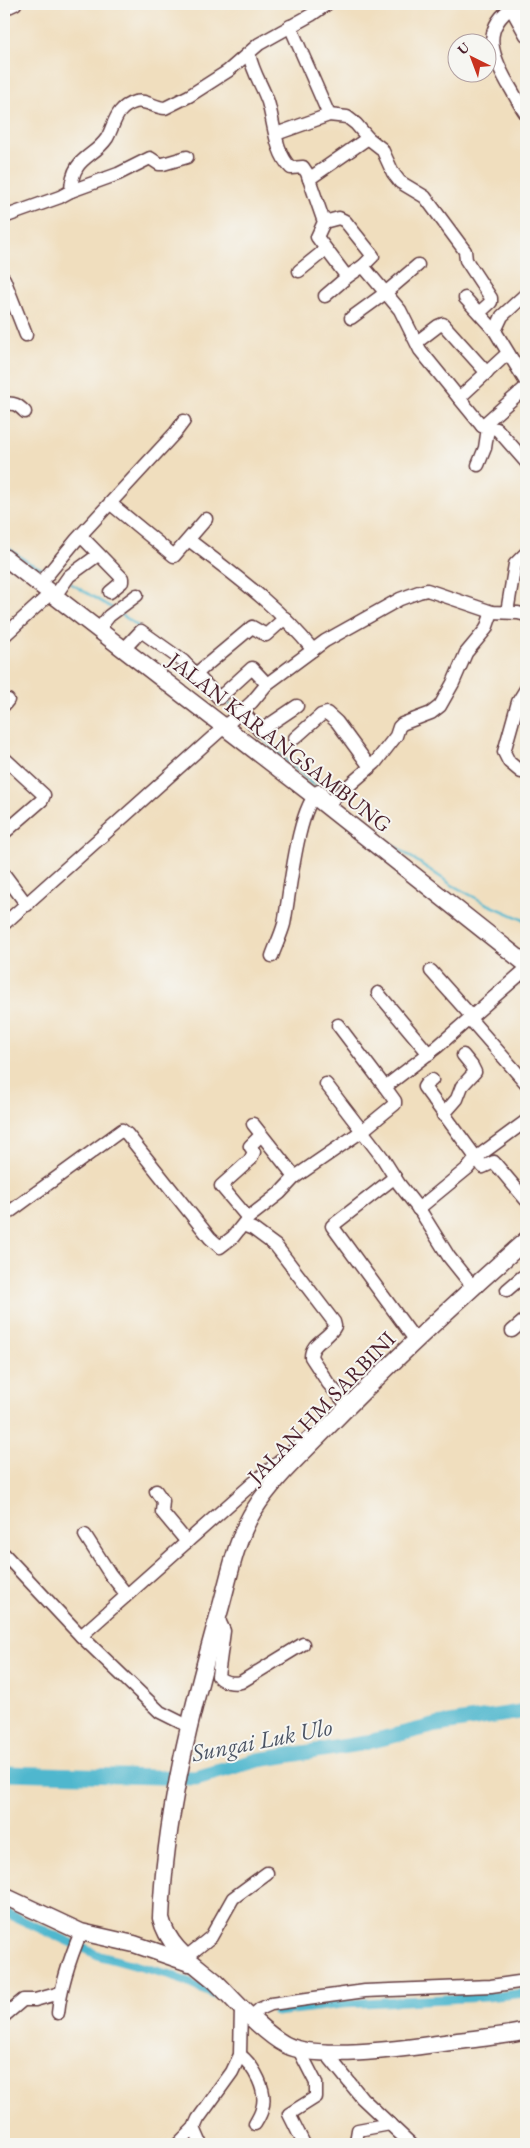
<svg xmlns="http://www.w3.org/2000/svg" width="530" height="2148" font-family="'EB Garamond',serif">
	<rect width="100%" height="100%" fill="#f6f6f2"/>
	<filter id="ink" filterUnits="userSpaceOnUse"><feTurbulence type="fractalNoise" baseFrequency=".02" numOctaves="2"/><feDisplacementMap in="SourceGraphic" scale="10" xChannelSelector="R" yChannelSelector="G"/><feConvolveMatrix kernelMatrix="1 2 1 2 8 2 1 2 1" color-interpolation-filters="sRGB"/></filter>
	<filter id="wash" filterUnits="userSpaceOnUse"><feTurbulence type="fractalNoise" baseFrequency=".0096" numOctaves="4" result="noise"/><feDisplacementMap in="SourceGraphic" scale="20" xChannelSelector="R" yChannelSelector="G"/><feGaussianBlur stdDeviation="1.12" result="paint"/><feColorMatrix in="noise" values="0 0 0 0 0 0 0 0 0 0 0 0 0 0 0 0 0 1.4 0 .05"/><feComposite in="paint" operator="in"/></filter>
	<g filter="url(#wash)">
		<rect width="100%" height="100%" fill="#f0debe"/>
		<g fill="none" stroke-linecap="round" stroke-linejoin="round">
			<g stroke="#50b7ce" stroke-width="2.5">
				<path d="M 4,545 L 29,563 L 45,570"/>
				<path d="M 70,583 L 112,608"/>
				<path d="M 119,613 L 139,627"/>
				<path d="M 225,699 L 236,711"/>
				<path d="M 259,735 L 312,784 L 319,788"/>
				<path d="M 355,819 L 452,885 L 485,903 L 526,921"/>
			</g>
			<g stroke="#50b7ce" stroke-width="9">
				<path d="M 4,1912 L 100,1956 L 171,1975 L 212,1994"/>
				<path d="M 276,2012 L 342,2004 L 487,1997 L 526,1993"/>
			</g>
			<path stroke="#50b7ce" stroke-width="15" d="M 4,1773 L 196,1778 L 258,1760 L 360,1744 L 437,1725 L 526,1711"/>
		</g>
	</g>
	<g filter="url(#ink)">
		<g fill="none" stroke-linecap="round" stroke-linejoin="round">
			<g stroke="#633c41" stroke-width="15">
				<g id="minor">
					<path d="M 517,4 C 481,26 490,52 508,84 C 514,93 519,105 526,114"/>
					<path d="M 511,8 L 526,35"/>
					<path d="M 4,9 L 15,4"/>
					<path d="M 290,26 L 329,115"/>
					<path d="M 249,54 C 253,73 262,85 268,102 C 274,122 275,153 291,168 L 303,167 L 307,173 L 324,222 L 317,237 L 347,277 L 363,266 L 400,310 L 420,350 L 459,398"/>
					<path d="M 276,134 L 329,115 L 347,117 L 356,124 L 368,138 L 382,149 L 393,173 L 400,182 L 425,197 L 465,251 L 466,260 L 491,298 L 491,302 L 479,313"/>
					<path d="M 309,179 L 368,138"/>
					<path d="M 71,191 L 118,174 L 150,158 L 159,164 L 163,164 L 187,157"/>
					<path d="M 4,217 L 60,197 L 71,191 C 72,156 93,159 107,138 C 115,124 115,108 135,102 C 145,99 155,108 165,108 L 189,96 L 228,71 L 259,44 L 311,15 L 327,4"/>
					<path d="M 324,222 L 339,218 L 345,221 L 373,256 L 363,266"/>
					<path d="M 299,271 L 325,250"/>
					<path d="M 4,279 L 26,335"/>
					<path d="M 526,294 L 502,316 L 495,331 L 526,382"/>
					<path d="M 325,296 L 347,277"/>
					<path d="M 465,298 L 495,331"/>
					<path d="M 351,318 L 384,294 L 418,265"/>
					<path d="M 417,342 L 438,326 L 443,324 L 487,373"/>
					<path d="M 508,353 L 459,398 L 482,426 L 488,428 L 497,429 L 526,462"/>
					<path d="M 4,404 C 14,402 18,405 25,412"/>
					<path d="M 482,426 L 526,387"/>
					<path d="M 478,465 L 485,448 L 488,428"/>
					<path d="M 111,504 L 174,556 L 206,519"/>
					<path d="M 81,536 L 122,578 L 122,582 L 110,592"/>
					<path d="M 189,540 C 233,574 278,606 313,650"/>
					<path d="M 40,584 L 77,539 L 175,433 L 184,421"/>
					<path d="M 55,596 L 69,576 L 98,555"/>
					<path d="M 507,612 L 515,564 L 526,553"/>
					<path d="M 99,629 L 109,616 L 137,595"/>
					<path d="M 4,636 L 51,593"/>
					<path d="M 124,649 L 141,631 L 183,661 L 219,698 L 252,668 L 267,684"/>
					<path d="M 197,673 L 252,627 L 266,635 L 285,618"/>
					<path d="M 4,705 L 8,700"/>
					<path d="M 242,711 L 260,731 L 297,706"/>
					<path d="M 295,738 L 321,715 L 327,713 L 337,722 L 370,767"/>
					<path d="M 4,758 L 44,795 L 42,800 L 4,833"/>
					<path d="M 521,772 L 509,762 L 504,752 L 518,702 L 526,689"/>
					<path d="M 4,874 L 27,905"/>
					<path d="M 4,924 L 252,702 L 267,684 L 325,641 L 400,599 L 419,592 L 427,590 L 492,612 L 518,613 L 526,615"/>
					<path d="M 272,956 C 276,945 281,935 284,924 C 290,894 297,808 319,791 L 327,801 L 331,801 L 375,763 L 396,736 L 399,727 L 402,724 L 431,713 L 440,706 L 453,683 L 466,653 L 486,629 L 492,612"/>
					<path d="M 431,971 L 472,1017"/>
					<path d="M 378,993 L 429,1054"/>
					<path d="M 470,1019 L 526,1083"/>
					<path d="M 338,1025 L 385,1087"/>
					<path d="M 432,1080 L 426,1084 L 424,1087 L 483,1167 L 494,1162 L 526,1200"/>
					<path d="M 326,1084 L 382,1157 L 399,1184 L 421,1212 L 449,1257 L 473,1287"/>
					<path d="M 443,1115 L 457,1099 L 462,1086 L 475,1072 L 472,1066 L 463,1055"/>
					<path d="M 253,1124 L 295,1177 L 362,1131 L 395,1104 L 395,1101 L 385,1087 L 437,1047 L 526,969"/>
					<path d="M 395,1177 L 332,1226 L 416,1341"/>
					<path d="M 418,1209 L 468,1168 L 477,1157 L 526,1121"/>
					<path d="M 4,1216 L 122,1130 L 127,1134 L 210,1238 L 220,1247 L 233,1237 L 248,1218 L 280,1193 L 295,1177"/>
					<path d="M 248,1218 L 221,1186 L 250,1160 L 254,1152 L 250,1146 L 261,1135"/>
					<path d="M 243,1225 L 253,1229 L 276,1246 L 334,1322 L 335,1326 C 329,1339 311,1342 311,1357 L 328,1383 L 348,1406"/>
					<path d="M 507,1290 L 522,1277 L 526,1281"/>
					<path d="M 512,1331 L 526,1319"/>
					<path d="M 156,1491 L 163,1501 L 162,1512 L 187,1542"/>
					<path d="M 85,1535 L 110,1574 L 127,1595"/>
					<path d="M 4,1554 L 81,1636 L 251,1485 L 313,1434"/>
					<path d="M 218,1618 L 224,1631 L 218,1676 C 221,1682 234,1684 241,1682 L 303,1644"/>
					<path d="M 81,1636 L 160,1712 L 180,1722"/>
					<path d="M 185,1958 L 211,1937 L 233,1898 L 267,1873"/>
					<path d="M 58,2013 C 61,1984 70,1958 81,1932"/>
					<path d="M 4,2016 L 23,2000 L 35,2000 L 60,1993"/>
					<path d="M 251,2017 L 260,2009 L 271,2004 L 365,1991 L 491,1986 L 526,1981"/>
					<path d="M 298,2048 L 316,2083 L 316,2097 L 289,2114 L 304,2144"/>
					<path d="M 325,2052 L 362,2098 L 411,2144"/>
					<path d="M 240,2055 C 254,2066 268,2091 262,2109 C 261,2114 258,2119 255,2124"/>
					<path d="M 194,2128 L 201,2144"/>
					<path d="M 356,2142 L 358,2130 L 390,2124"/>
					<path d="M 178,2144 L 194,2128 L 198,2119 L 232,2072 L 240,2055 L 241,2007"/>
				</g>
			</g>
			<g stroke="#633c41" stroke-width="19">
				<g id="major">
					<path d="M 4,557 L 314,796 L 526,964"/>
					<path d="M 526,1240 C 457,1301 390,1363 326,1429 C 301,1455 273,1479 254,1510 C 235,1541 229,1579 219,1613 C 191,1712 165,1814 161,1918 C 168,1948 194,1963 216,1982 C 236,2002 262,2032 286,2045 C 323,2063 425,2045 466,2040 C 486,2037 507,2036 526,2031"/>
					<path d="M 4,1896 L 81,1932 L 134,1944 L 189,1963"/>
				</g>
			</g>
			<use href="#minor" stroke="#fff" stroke-width="12"/>
			<use href="#major" stroke="#fff" stroke-width="16"/>
		</g>
	</g>
	<g text-anchor="middle" stroke-width="4" stroke-linejoin="round" paint-order="stroke">
		<g font-size="22" fill="#4a1f2b" stroke="#f6f6f2">
			<text transform="translate(280 742) rotate(38)" y="8">JALAN KARANGSAMBUNG</text>
			<text transform="translate(321 1407) rotate(-46)" y="8">JALAN HM SARBINI</text>
		</g>
		<g font-size="24" font-style="italic" fill="#4c5464" stroke="#f6f6f2">
			<text transform="translate(262 1740) rotate(-11)" y="8">Sungai Luk Ulo</text>
		</g>
	</g>
	<rect width="530" height="2148" fill="none" stroke="#f6f6f2" stroke-width="20"/>
	<g transform="translate(472 58) rotate(318)"><circle r="24" fill="#f6f6f2" stroke="#b1a0a2"/>
	<path d="M0-4L9 19L0 12L-9 19Z" fill="#c8321e"/>
	<text y="-8" font-size="14" font-weight="bold" text-anchor="middle" fill="#4a1f2b">U</text>
	</g>
</svg>
